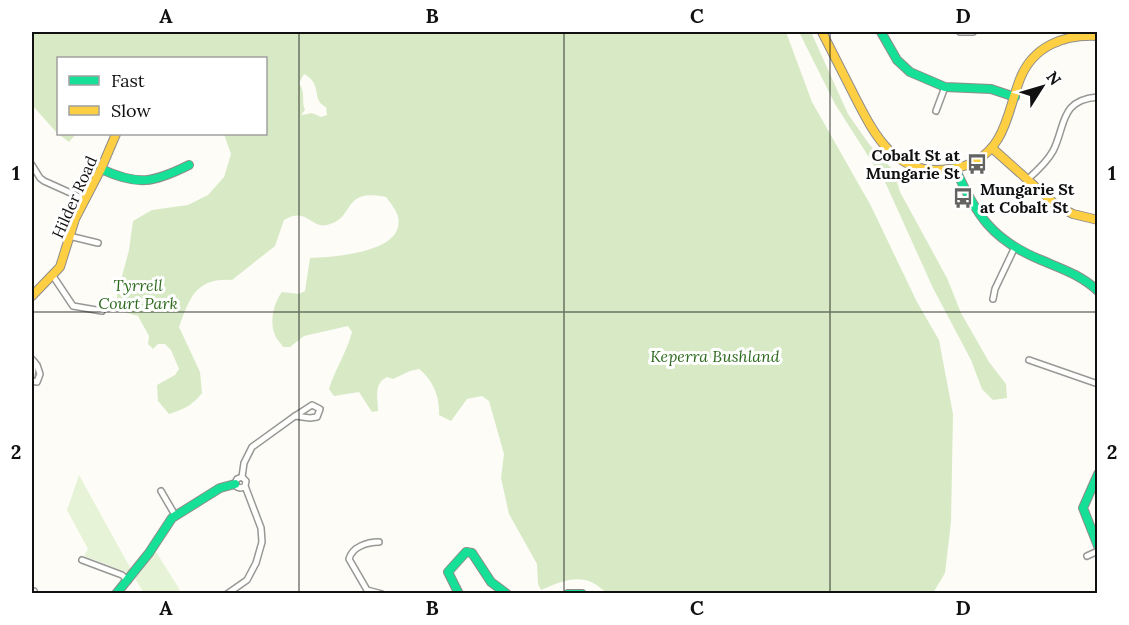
<svg xmlns="http://www.w3.org/2000/svg" width="1129" height="625" font-family="Lora,serif">
	<rect width="100%" height="100%" fill="#fdfcf7"/>
	<g fill="#e7f3d7">
		<path d="M 79,475 L 132,571 L 126,572 L 84,556 L 88,549 L 67,510 Z"/>
		<path d="M 156,552 L 180,590 L 174,593 L 144,593 L 135,579 Z"/>
	</g>
	<g fill="#d8eac5" fill-rule="evenodd">
		<path d="M 32,32 L 786,32 L 812,102 L 871,206 L 917,302 L 939,340 L 953,414 L 951,522 L 945,573 L 933,593 L 607,594 C 586,571 566,579 541,590 L 538,584 L 537,564 L 509,514 L 501,478 L 504,454 L 489,401 L 482,396 L 467,399 L 451,421 L 439,415 C 440,397 433,380 419,369 L 410,371 L 393,379 L 387,377 C 373,384 378,398 378,411 L 372,412 L 359,392 L 334,396 L 329,389 C 335,369 347,352 352,332 L 348,326 L 304,336 L 290,347 L 283,347 C 281,343 276,339 275,335 C 269,322 274,302 282,292 L 299,294 L 305,291 L 310,258 C 333,257 406,253 398,217 C 397,211 390,202 386,197 C 340,188 357,218 327,225 C 311,229 307,206 284,220 L 275,246 L 232,280 C 196,278 190,297 179,327 L 200,372 L 202,393 C 192,406 184,409 169,414 L 158,401 L 157,385 L 175,375 L 179,369 L 171,350 L 165,344 L 158,344 L 153,349 L 148,344 L 149,336 L 138,316 L 117,310 L 117,295 L 129,250 L 133,221 L 152,210 L 188,205 L 208,195 L 224,177 L 231,154 L 224,134 L 266,134 L 266,58 L 58,58 L 58,134 L 76,134 L 69,142 L 57,133 L 32,105 ZM 304,74 C 324,85 310,99 326,107 L 327,115 L 321,117 C 308,111 314,114 301,115 L 305,110 C 301,101 306,93 299,83 Z"/>
		<path d="M 799,32 L 811,32 L 848,114 L 869,144 L 894,171 L 900,192 L 947,278 L 961,313 L 989,362 L 1006,384 L 1007,398 L 993,400 L 982,389 L 971,360 L 933,288 L 886,184 L 835,104 Z"/>
	</g>
	<g fill="none" stroke-linecap="round" stroke-linejoin="round">
		<g stroke="#979795" stroke-width="8">
			<g id="street">
				<path d="M 960,32 L 973,32"/>
				<path d="M 936,111 L 945,87"/>
				<path d="M 32,165 L 40,178 L 44,181 L 84,199"/>
				<path d="M 1028,179 C 1037,171 1047,162 1053,151 C 1066,126 1059,100 1098,97"/>
				<path d="M 69,236 L 98,243"/>
				<path d="M 53,276 L 73,306 L 102,311"/>
				<path d="M 993,299 L 995,289 L 1014,249"/>
				<path d="M 32,359 L 37,365 L 40,374 L 37,382 L 32,381"/>
				<path d="M 1029,360 L 1098,384"/>
				<path d="M 32,376 L 34,362"/>
				<path d="M 312,405 L 320,409 L 317,417 L 310,418 L 295,416 Z"/>
				<path d="M 242,477 L 244,463 L 252,447 L 295,416"/>
				<path d="M 161,491 L 175,515"/>
				<path d="M 379,542 C 367,542 352,547 349,559 L 367,590 L 382,594"/>
				<path d="M 1087,556 L 1098,551"/>
				<path d="M 82,560 L 122,575 L 128,581"/>
				<path d="M 34,591 L 35,594"/>
				<path d="M 227,594 L 247,580 L 256,563 L 262,542 L 261,528 L 245,486 L 246,481 L 242,477 L 237,479 L 235,483 L 237,487 L 241,488 L 245,486"/>
			</g>
		</g>
		<g stroke="#8e8d8b" stroke-width="10">
			<g id="fast">
				<path d="M 881,32 L 897,60 L 910,72 L 945,87 L 991,89 L 1015,97"/>
				<path d="M 955,168 C 976,215 992,240 1041,260 C 1062,269 1081,275 1098,291"/>
				<path d="M 101,169 C 138,186 153,183 189,165"/>
				<path d="M 1098,474 L 1083,508 L 1098,546"/>
				<path d="M 116,594 L 149,553 L 172,518 L 220,488 L 235,484"/>
				<path d="M 459,594 L 448,572 L 466,552 L 472,553 L 491,582 L 507,594"/>
				<path d="M 568,594 L 582,594"/>
			</g>
		</g>
		<g stroke="#8e8d8b" stroke-width="10">
			<g id="slow">
				<path d="M 822,32 C 832,52 843,73 853,93 C 874,134 894,177 949,169 C 969,167 987,157 998,139 C 1009,121 1012,99 1020,79 C 1033,46 1064,34 1098,36"/>
				<path d="M 992,148 L 1057,206 L 1073,214 L 1098,220"/>
				<path d="M 32,296 L 60,267 L 75,219 L 101,169 L 116,134"/>
			</g>
		</g>
		<use href="#street" stroke="#fffffe" stroke-width="5"/>
		<use href="#fast" stroke="#16e098" stroke-width="8"/>
		<use href="#slow" stroke="#ffcf43" stroke-width="8"/>
	</g>
	<path fill="none" stroke="#111" stroke-width="1.5" stroke-opacity="0.55" d="M 299,32 L 299,594M 564,32 L 564,594M 830,32 L 830,594M 32,312 L 1098,312"/>
	<defs>
		<g id="bus-bare" transform="scale(1.62)"><path d="M-5-6H5V4H4V6H2V4H-2V6H-4V4H-5ZM-3.5-4V0h7V-4ZM-3.5 1.2v1.5H-2V1.2ZM2 1.2v1.5H3.5V1.2Z" fill="#646362" stroke="#fff" stroke-width="2.5" paint-order="stroke"/></g>
	</defs>
	<g fill-rule="evenodd">
		<use href="#bus-bare" x="977" y="164"/>
		<use href="#bus-bare" x="963" y="198"/>
	</g>
	<g text-anchor="middle" stroke-width="6" stroke-linejoin="round" paint-order="stroke">
		<g font-size="16" font-weight="bold" fill="#111" stroke="#fff" text-anchor="end">
			<text x="960" y="161">Cobalt St at<tspan x="960" dy="18">Mungarie St</tspan></text>
			<text x="980" y="195" text-anchor="start">Mungarie St<tspan x="980" dy="18">at Cobalt St</tspan></text>
		</g>
		<g font-size="16" fill="#111" stroke="#fff">
			<text transform="translate(74 197) rotate(-66)" y="6">Hilder Road</text>
		</g>
		<g font-size="16" font-style="italic" fill="#2f6b1f" stroke="#fff">
			<text x="138" y="291">Tyrrell<tspan x="138" dy="18">Court Park</tspan></text>
			<text x="715" y="362">Keperra Bushland</text>
		</g>
	</g>
	<rect width="1129" height="625" fill="none" stroke="#ffffff" stroke-width="66"/>
	<rect x="57" y="57" width="210" height="78" fill="#ffffff" stroke="#a0a0a0" stroke-width="1.5"/>
	<rect x="69" y="76" width="30" height="9" fill="#16e098" stroke="#a0a0a0" stroke-width="1.5"/>
	<text x="111" y="87" font-size="18" fill="#111111">Fast</text>
	<rect x="69" y="106" width="30" height="9" fill="#ffcf43" stroke="#a0a0a0" stroke-width="1.5"/>
	<text x="111" y="117" font-size="18" fill="#111111">Slow</text>
	<g transform="translate(1042 87) rotate(53)" stroke="#ffffff" stroke-width="4.5" paint-order="stroke">
	<path d="M0-4.5L10 22L0 15L-10 22Z" fill="#111111"/>
	<text y="-9" font-size="16" font-weight="bold" text-anchor="middle" fill="#111111">N</text>
	</g>
	<rect x="33" y="33" width="1063" height="559" fill="none" stroke="#111" stroke-width="2"/>
	<g font-size="20" text-anchor="middle" font-weight="bold" fill="#111">
		<text x="166" y="23">A</text>
		<text x="432" y="23">B</text>
		<text x="697" y="23">C</text>
		<text x="963" y="23">D</text>
		<text x="16" y="180">1</text>
		<text x="1112" y="180">1</text>
		<text x="16" y="459">2</text>
		<text x="1112" y="459">2</text>
		<text x="166" y="615">A</text>
		<text x="432" y="615">B</text>
		<text x="697" y="615">C</text>
		<text x="963" y="615">D</text>
	</g>
</svg>
